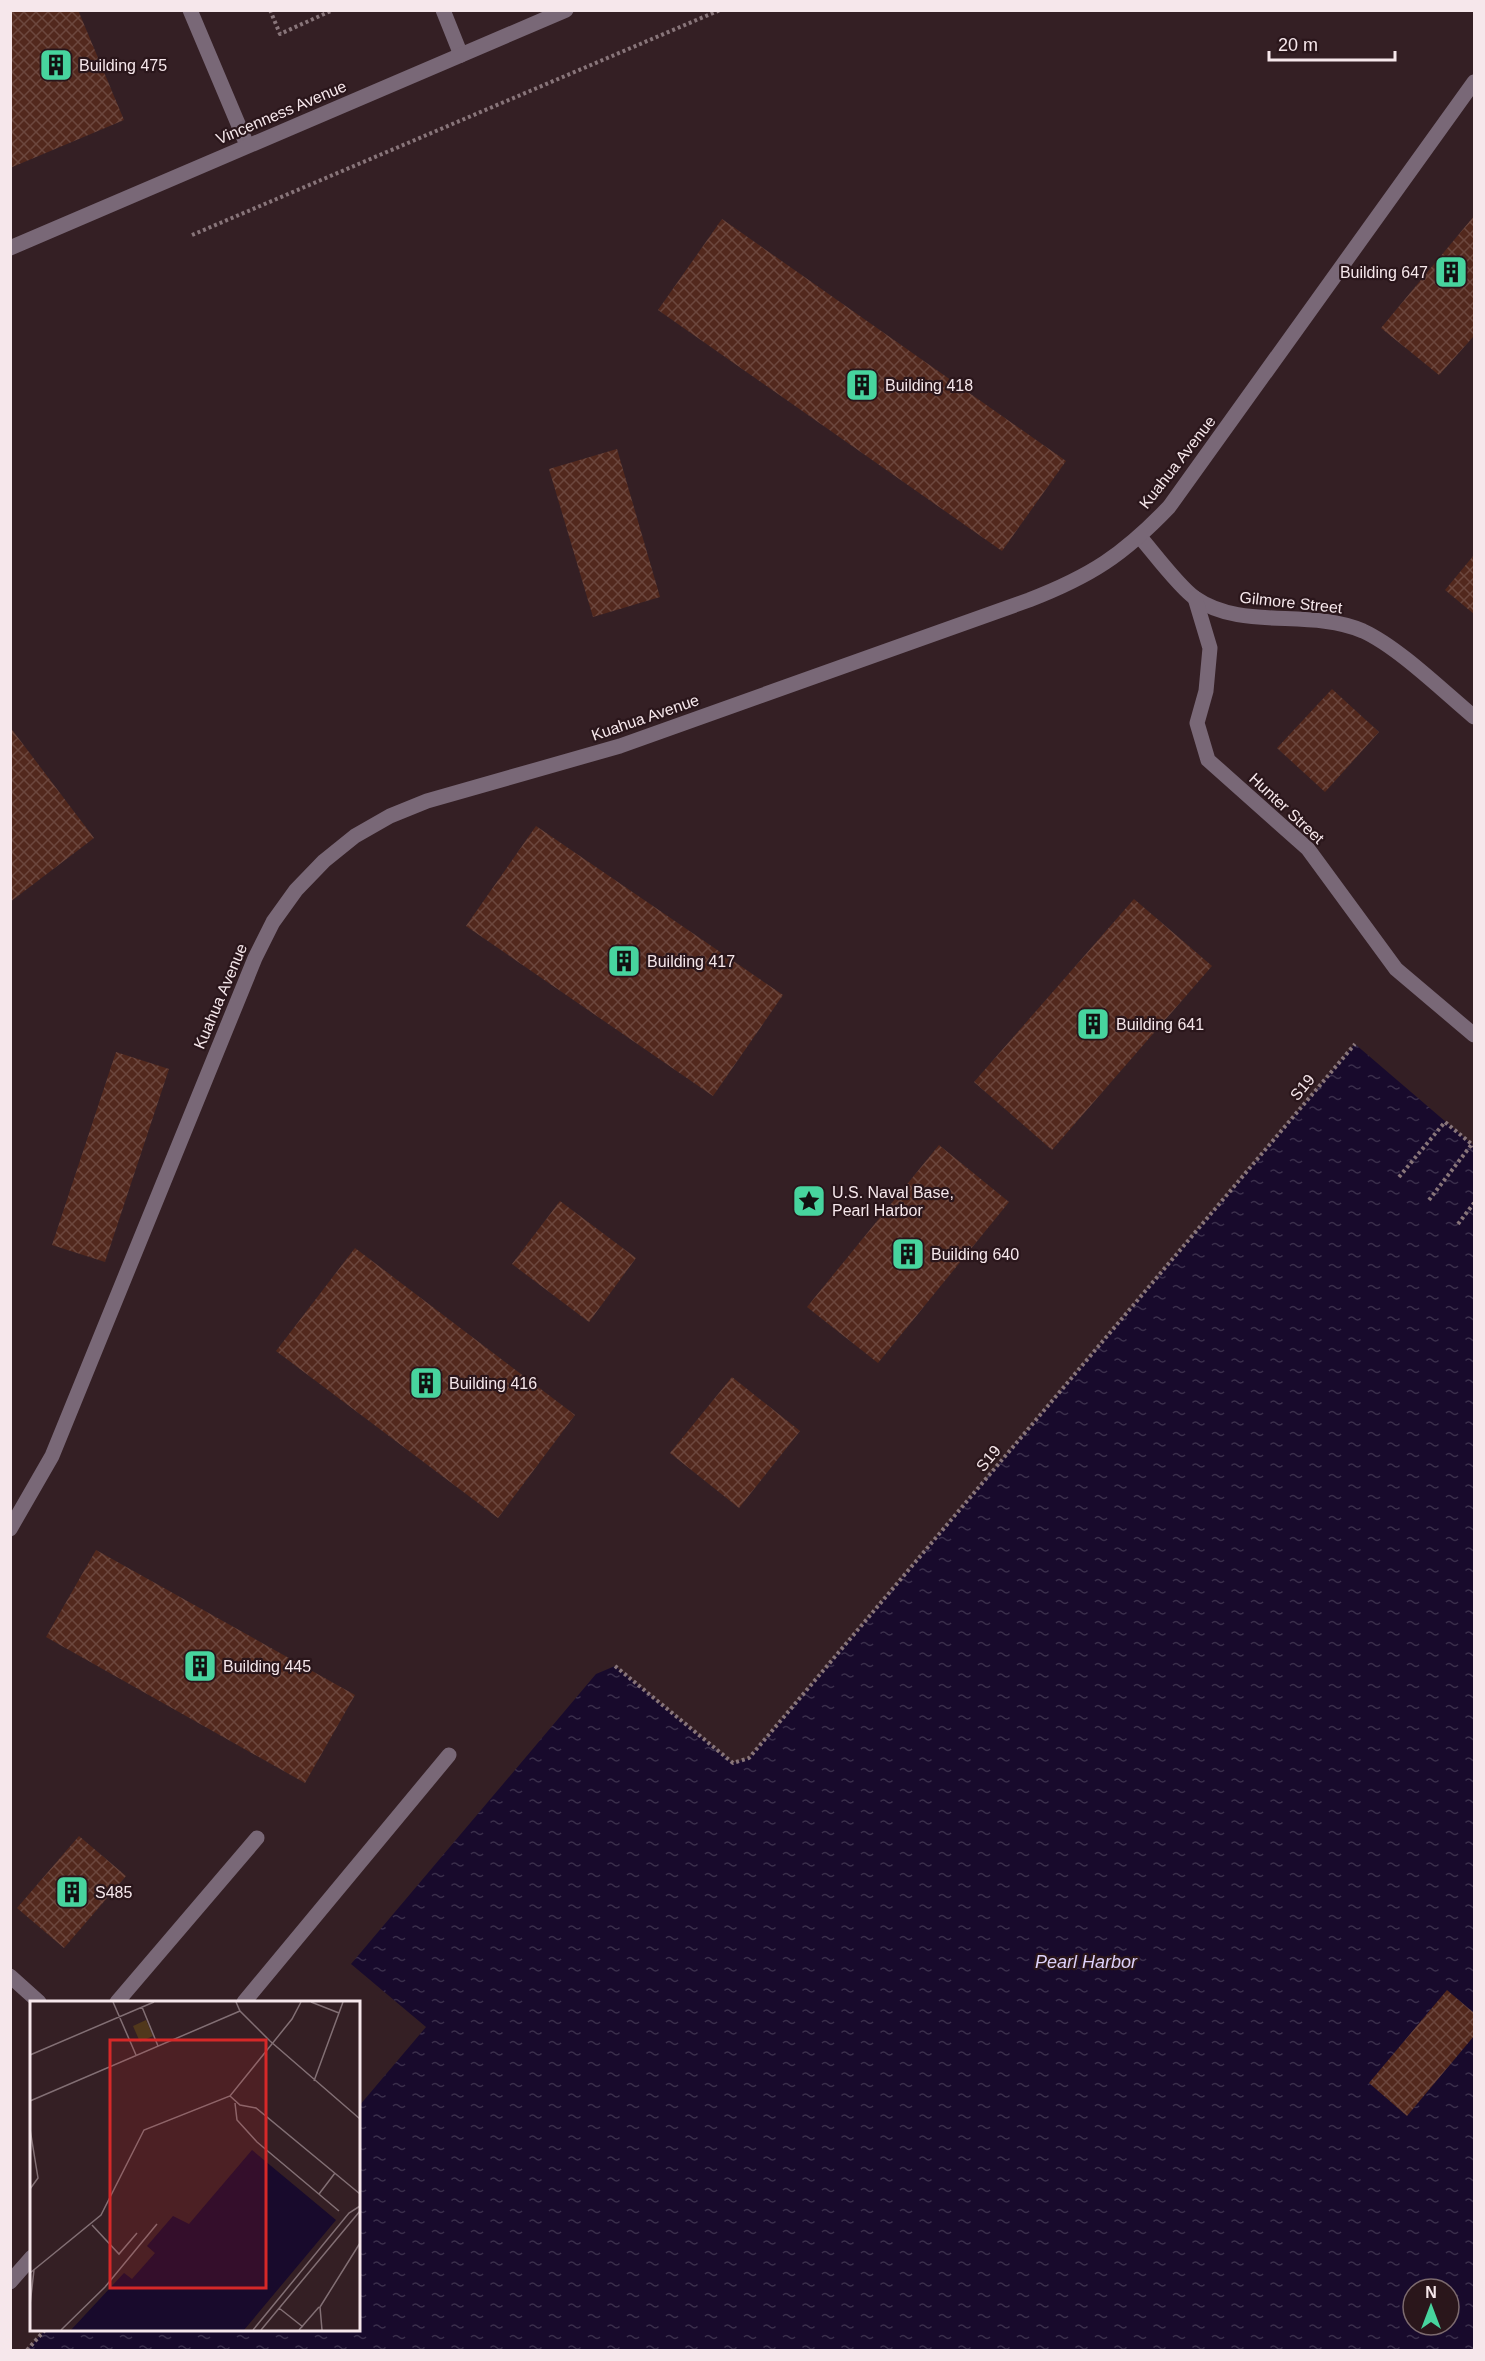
<svg xmlns="http://www.w3.org/2000/svg" width="1485" height="2361" font-family="Helvetica,sans-serif">
	<defs>
		<pattern id="water-ripples" width="26" height="14" patternUnits="userSpaceOnUse" patternTransform="scale(1.5)"><rect width="26" height="14" fill="#180a2c"/><path d="M2 4q2-2 4 0t4 0M15 11q2-2 4 0t4 0" fill="none" stroke="#3a2e4b"/></pattern>
		<pattern id="building-cross-hatch" width="8" height="8" patternUnits="userSpaceOnUse" patternTransform="scale(1.5)"><rect width="8" height="8" fill="#52281d"/><path d="M0 0l8 8M0 8l8-8" fill="none" stroke="#6c473e"/></pattern>
	</defs>
	<rect width="100%" height="100%" fill="#341f24"/>
	<path fill="url(#water-ripples)" fill-rule="evenodd" d="M 1355,1044 L 1474,1146 L 1474,2350 L 27,2350 L 45,2330 L 358,2330 L 359,2106 L 426,2027 L 351,1964 L 596,1674 L 615,1666 L 733,1763 L 749,1758 ZM 1413,2289 L 1449,2289 L 1449,2325 L 1413,2325 Z"/>
	<g fill="url(#building-cross-hatch)">
		<path d="M 10,10 L 78,10 L 124,120 L 10,168 Z"/>
		<path d="M 1474,216 L 1474,339 L 1473,337 L 1439,375 L 1381,328 Z"/>
		<path d="M 722,219 L 1066,461 L 1002,551 L 658,310 Z"/>
		<path d="M 617,449 L 660,597 L 593,617 L 549,469 Z"/>
		<path d="M 1474,555 L 1474,614 L 1445,590 Z"/>
		<path d="M 1332,689 L 1379,732 L 1325,792 L 1277,748 Z"/>
		<path d="M 10,727 L 94,838 L 10,902 Z"/>
		<path d="M 536,826 L 783,995 L 713,1096 L 466,926 Z"/>
		<path d="M 1134,899 L 1212,966 L 1052,1150 L 974,1082 Z"/>
		<path d="M 116,1052 L 169,1069 L 105,1262 L 52,1245 Z"/>
		<path d="M 939,1145 L 1009,1202 L 878,1363 L 807,1307 Z"/>
		<path d="M 560,1201 L 636,1258 L 589,1322 L 512,1264 Z"/>
		<path d="M 355,1248 L 575,1415 L 498,1518 L 276,1351 Z"/>
		<path d="M 732,1377 L 800,1431 L 739,1508 L 670,1453 Z"/>
		<path d="M 96,1550 L 355,1695 L 305,1783 L 46,1637 Z"/>
		<path d="M 79,1836 L 126,1876 L 64,1948 L 17,1908 Z"/>
		<path d="M 1447,1990 L 1474,2013 L 1474,2036 L 1407,2116 L 1369,2083 Z"/>
	</g>
	<g fill="none" stroke-linecap="round" stroke-linejoin="round">
		<g stroke="#88757a" stroke-width="4" stroke-dasharray="3 3" stroke-linecap="butt">
			<path d="M 270,10 L 280,34 L 333,10"/>
			<path d="M 192,235 L 720,10"/>
			<path d="M 1399,1177 L 1445,1122 L 1474,1146"/>
			<path d="M 1429,1200 L 1472,1144"/>
			<path d="M 1458,1224 L 1474,1203"/>
			<path d="M 615,1666 L 733,1763 L 749,1758 L 1355,1044"/>
			<path d="M 27,2350 L 45,2330"/>
		</g>
		<g stroke="#796877" stroke-width="15">
			<path d="M 190,10 L 247,145"/>
			<path d="M 443,10 L 461,55"/>
			<path d="M 10,248 L 566,10"/>
			<path d="M 1140,537 C 1154,553 1179,587 1195,598 C 1242,631 1309,608 1363,631 C 1398,647 1443,691 1474,717"/>
			<path d="M 1195,598 L 1210,648 L 1206,691 L 1197,723 L 1208,760 L 1308,849 L 1396,969 L 1474,1035"/>
			<path d="M 10,1529 L 52,1456 L 255,958 L 273,922 L 296,890 L 324,861 L 355,836 L 390,816 L 427,801 L 620,746 L 1029,600 C 1091,576 1123,555 1169,507 L 1474,82"/>
			<path d="M 10,1976 L 39,2002"/>
			<path d="M 117,2002 L 257,1838"/>
			<path d="M 244,2002 L 449,1755"/>
			<path d="M 10,2282 L 32,2257"/>
		</g>
	</g>
	<defs>
		<g id="building-square" transform="scale(1.725)"><rect x="-9" y="-9" width="18" height="18" rx="4" fill="#47d49e" stroke="#2a161b"/><path d="M-4-6H4V6H1V3H-1V6H-4ZM-2.5-4.3h1.7v1.8h-1.7ZM.8-4.3h1.7v1.8H.8ZM-2.5-1h1.7V.8h-1.7ZM.8-1h1.7V.8H.8Z" fill="#111"/></g>
		<g id="sight-square" transform="scale(1.725)"><rect x="-9" y="-9" width="18" height="18" rx="4" fill="#47d49e" stroke="#2a161b"/><path d="M0-6L1.8-2.2L6-1.7L2.9 1.2L3.7 5.4L0 3.3L-3.7 5.4L-2.9 1.2L-6-1.7L-1.8-2.2Z" fill="#111"/></g>
	</defs>
	<g fill-rule="evenodd">
		<use href="#building-square" x="56" y="65"/>
		<use href="#building-square" x="1451" y="272"/>
		<use href="#building-square" x="862" y="385"/>
		<use href="#building-square" x="624" y="961"/>
		<use href="#building-square" x="1093" y="1024"/>
		<use href="#sight-square" x="809" y="1201"/>
		<use href="#building-square" x="908" y="1254"/>
		<use href="#building-square" x="426" y="1383"/>
		<use href="#building-square" x="200" y="1666"/>
		<use href="#building-square" x="72" y="1892"/>
	</g>
	<g text-anchor="middle" stroke-width="4.5" stroke-linejoin="round" paint-order="stroke">
		<g font-size="16" fill="#f6e7eb" stroke="#2a161b" text-anchor="start">
			<text x="79" y="71">Building 475</text>
			<text x="1428" y="278" text-anchor="end">Building 647</text>
			<text x="885" y="391">Building 418</text>
			<text x="647" y="967">Building 417</text>
			<text x="1116" y="1030">Building 641</text>
			<text x="832" y="1198">U.S. Naval Base,<tspan x="832" dy="18">Pearl Harbor</tspan></text>
			<text x="931" y="1260">Building 640</text>
			<text x="449" y="1389">Building 416</text>
			<text x="223" y="1672">Building 445</text>
			<text x="95" y="1898">S485</text>
		</g>
		<g font-size="16" fill="#f6e7eb" stroke="#2a161b">
			<text transform="translate(281 112) rotate(-23)" y="6">Vincenness Avenue</text>
			<text transform="translate(1177 462) rotate(-52)" y="6">Kuahua Avenue</text>
			<text transform="translate(1291 602) rotate(6)" y="6">Gilmore Street</text>
			<text transform="translate(645 717) rotate(-19)" y="6">Kuahua Avenue</text>
			<text transform="translate(1287 808) rotate(43)" y="6">Hunter Street</text>
			<text transform="translate(220 996) rotate(-67)" y="6">Kuahua Avenue</text>
			<text transform="translate(1302 1087) rotate(-50)" y="6">S19</text>
			<text transform="translate(988 1458) rotate(-50)" y="6">S19</text>
		</g>
		<g font-size="18" font-style="italic" fill="#ddd1fa" stroke="#2a161b">
			<text x="1086" y="1968">Pearl Harbor</text>
		</g>
	</g>
	<g transform="translate(30 2001)">
		<rect width="330" height="330" fill="#341f24"/>
		<path d="M 116,19 L 123,35 L 110,41 L 103,25 Z" fill="#51381c"/>
		<path d="M 222,149 L 306,219 L 214,329 L 41,329 L 94,272 L 102,278 L 125,252 L 117,245 L 143,215 L 159,223 Z" fill="#180a2c"/>
		<path fill="none" stroke="#826f74" stroke-width="1.5" d="M 83,1 L 106,54M 206,1 L 210,10 L 240,40 L 330,118M 281,1 L 309,12M 112,6 L 128,45M 0,54 L 124,1M 284,80 L 313,1M 200,95 L 210,104 L 226,107 L 330,193M 0,100 L 210,10M 205,102 L 207,119 L 227,141 L 309,210M 0,128 L 8,177 L 0,188M 289,193 L 305,172M 62,224 L 89,253 L 107,232M 0,272 L 71,214 L 114,129 L 200,95 L 262,18 L 271,1M 0,304 L 4,269M 249,307 L 273,326M 31,329 L 75,286 L 127,223M 223,329 L 319,212 L 330,205M 231,329 L 330,210M 269,329 L 289,306M 292,329 L 290,306 L 330,242"/>
		<path fill="#d62828" fill-opacity="0.15" stroke="#d62828" stroke-width="3" d="M 80,39 L 236,39 L 236,287 L 80,287 Z"/>
		<rect width="330" height="330" fill="none" stroke="#f6e7eb" stroke-width="3"/>
	</g>
	<rect width="1485" height="2361" fill="none" stroke="#f6e7eb" stroke-width="24"/>
	<g transform="translate(1431 2307)"><circle r="28" fill="#2a161b" stroke="#7c6a6e" stroke-width="1.5"/>
	<path d="M0-4.5L10 22L0 15L-10 22Z" fill="#47d49e"/>
	<text y="-9" font-size="16" font-weight="bold" text-anchor="middle" fill="#f6e7eb">N</text>
	</g>
	<path d="M1269 51v9h126v-9" fill="none" stroke="#f6e7eb" stroke-width="3"/>
	<text x="1278" y="51" font-size="18" fill="#f6e7eb" stroke="#2a161b" stroke-width="4.5" paint-order="stroke">20 m</text>
</svg>
